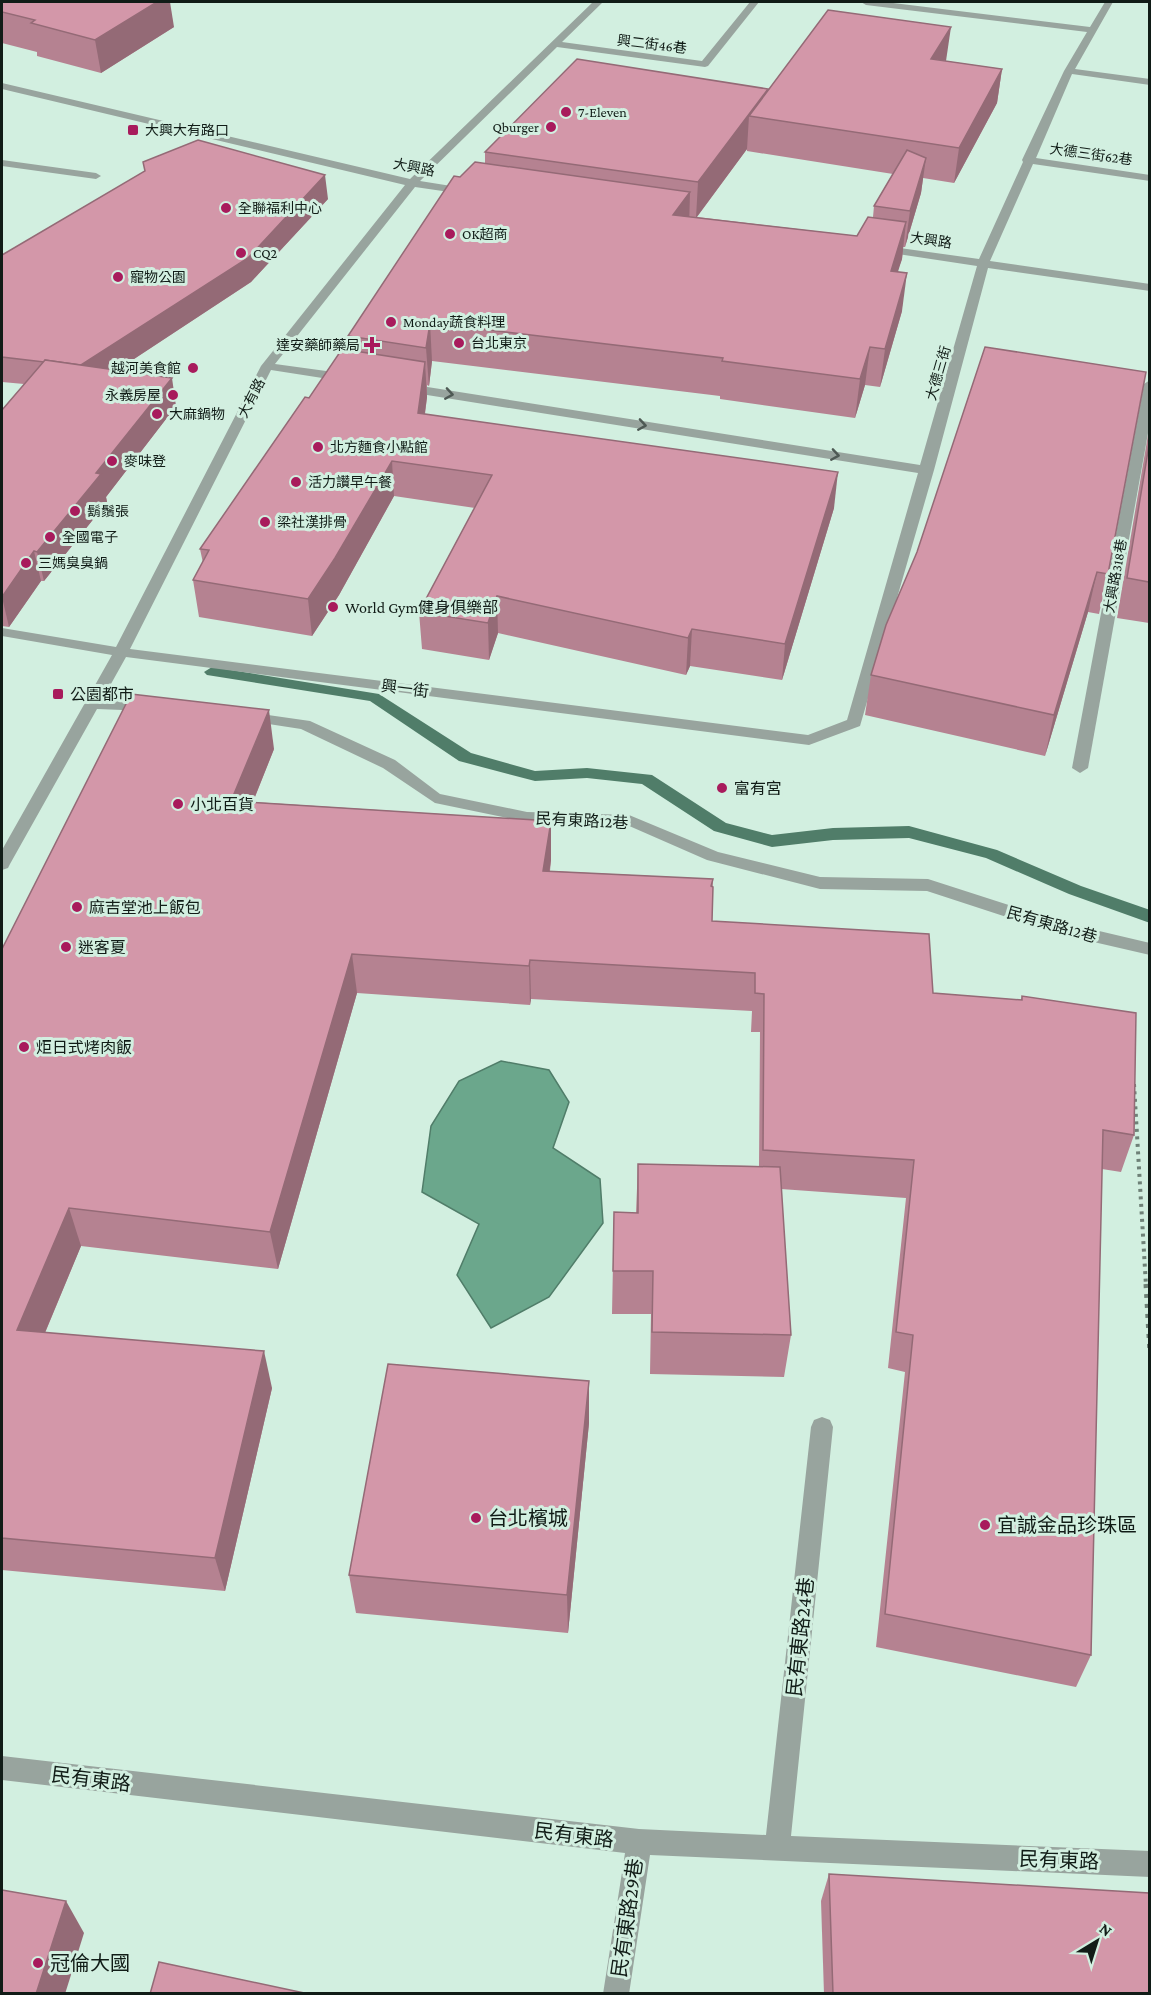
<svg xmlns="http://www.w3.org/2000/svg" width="1151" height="1995" font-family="'Crimson Pro','Noto Sans TC',serif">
	<rect width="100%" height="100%" fill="#d2efe0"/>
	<path fill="#6ba78c" stroke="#507d69" stroke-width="1.5" d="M 501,1061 L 549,1070 L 569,1102 L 553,1148 L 600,1179 L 603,1223 L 549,1297 L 491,1328 L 457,1275 L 479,1224 L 422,1192 L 431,1126 L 459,1081 Z"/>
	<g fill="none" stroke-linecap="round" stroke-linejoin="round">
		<path fill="#507d69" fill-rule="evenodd" d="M 212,667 L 379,694 L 471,753 L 535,771 L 587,768 L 652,775 L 726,823 L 772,835 L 833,828 L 909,826 L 997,850 L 1081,886 L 1150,910 L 1150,923 L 1069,894 L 986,858 L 909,838 L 833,840 L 772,847 L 714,831 L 642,784 L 587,778 L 535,781 L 459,761 L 370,701 L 207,675 L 204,672 Z"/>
		<path stroke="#6e8177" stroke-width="4" stroke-dasharray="3 4.5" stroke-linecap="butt" d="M 1134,1084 L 1146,1286"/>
		<path stroke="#6e8177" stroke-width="5" stroke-dasharray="4 6" stroke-linecap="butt" d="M 1146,1284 L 1150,1353"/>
		<g fill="#98a49e" fill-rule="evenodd">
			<path d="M 593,2 L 603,2 L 562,42 L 702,61 L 750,2 L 759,2 L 708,66 L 705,67 L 557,47 L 420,181 L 470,189 L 475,192 L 470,195 L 415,187 L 275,364 L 348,374 L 354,378 L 348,382 L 271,370 L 130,649 L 808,735 L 847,720 L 918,473 L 402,391 L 396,387 L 402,383 L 920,465 L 977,266 L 878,251 L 872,248 L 878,245 L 979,259 L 1023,162 L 1022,160 L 1064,71 L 1087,32 L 866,5 L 861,2 L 885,2 L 1090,27 L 1105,2 L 1113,2 L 1075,69 L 1150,79 L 1150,85 L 1072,74 L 1036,158 L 1150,175 L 1150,181 L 1033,164 L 990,261 L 1150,284 L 1150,291 L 988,268 L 934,470 L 860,726 L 809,745 L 126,657 L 102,700 L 148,701 L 156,706 L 148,711 L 97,709 L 10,864 L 8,868 L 2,870 L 2,850 L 112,655 L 2,636 L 2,628 L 116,647 L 261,366 L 405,185 L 2,89 L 2,83 L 410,179 Z"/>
			<path d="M 2,160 L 96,173 L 101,176 L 96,179 L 2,166 Z"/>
			<path d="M 1150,380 L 1150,422 L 1088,768 L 1080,773 L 1072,768 L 1144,384 Z"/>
			<path d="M 247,712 L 310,721 L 395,760 L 440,794 L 527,812 L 629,815 L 718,852 L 820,877 L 928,879 L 1061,922 L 1150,943 L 1150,955 L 1059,934 L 927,891 L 820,889 L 707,860 L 627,825 L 527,822 L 435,803 L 383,768 L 301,729 L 242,720 L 239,717 Z"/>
			<path d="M 822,1417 L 830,1420 L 833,1427 L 791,1836 L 1150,1851 L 1150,1877 L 650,1855 L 629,1994 L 603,1994 L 625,1853 L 2,1780 L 2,1756 L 639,1829 L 766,1835 L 811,1427 L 814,1420 Z"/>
		</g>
	</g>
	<g fill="#b58291" fill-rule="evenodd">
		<path d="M 2,2 L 174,27 L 101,73 L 37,56 L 37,52 L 2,43 Z"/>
		<path d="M 946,61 L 1002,69 L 997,103 L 954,183 L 923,178 L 921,193 L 905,247 L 903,247 L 902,259 L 897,272 L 902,311 L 880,387 L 865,385 L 855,418 L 720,399 L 720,396 L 432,361 L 429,386 L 427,385 L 427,397 L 425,414 L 834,508 L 782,680 L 690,666 L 686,675 L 498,633 L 489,660 L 422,649 L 419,612 L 475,508 L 394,496 L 339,595 L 312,636 L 199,617 L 193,580 L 203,563 L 200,549 L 309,398 L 350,351 L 348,336 L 460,177 L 485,164 L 485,152 L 768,91 ZM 747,149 L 747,151 L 893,174 L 874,206 L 873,217 L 857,236 L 697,217 Z"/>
		<path d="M 328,199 L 251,282 L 117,370 L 176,406 L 106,497 L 107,502 L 44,581 L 41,581 L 9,627 L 2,626 L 2,410 L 24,384 L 2,382 L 2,255 Z"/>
		<path d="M 985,347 L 1108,574 L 1099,614 L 1088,612 L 1045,756 L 865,715 L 871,675 L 917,552 Z"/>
		<path d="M 1149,429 L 1149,623 L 1117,618 Z"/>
		<path d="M 274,749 L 253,802 L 551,821 L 551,860 L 550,871 L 713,879 L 712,921 L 933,993 L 1021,1000 L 1022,996 L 1134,1135 L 1121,1172 L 1102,1169 L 1091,1655 L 1076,1687 L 876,1647 L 905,1372 L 888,1368 L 906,1198 L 781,1189 L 791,1335 L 784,1377 L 650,1374 L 651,1314 L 612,1314 L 614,1212 L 636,1213 L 638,1164 L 759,1166 L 760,1032 L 751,1032 L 752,1011 L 531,999 L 530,1005 L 357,993 L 278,1269 L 81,1246 L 45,1333 L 272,1388 L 225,1591 L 2,1570 L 2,949 Z"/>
		<path d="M 589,1381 L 589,1423 L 568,1633 L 356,1613 L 349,1575 Z"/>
		<path d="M 829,1874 L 1149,1994 L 824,1994 L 821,1901 Z"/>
	</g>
	<g fill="#946a76">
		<path d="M 157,2 L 170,2 L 174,27 L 101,73 L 95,40 Z"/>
		<path d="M 951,27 L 946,61 L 931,59 Z"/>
		<path d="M 1002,69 L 997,103 L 954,183 L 959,148 Z"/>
		<path d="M 768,89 L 766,118 L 749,116 L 747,149 L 696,218 L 698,182 Z"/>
		<path d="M 926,158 L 921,193 L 905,247 L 910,211 Z"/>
		<path d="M 325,175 L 328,199 L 251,282 L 84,392 L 79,367 Z"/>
		<path d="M 690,192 L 689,228 L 673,215 Z"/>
		<path d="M 906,222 L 902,259 L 886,309 L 891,271 Z"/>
		<path d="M 907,273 L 902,311 L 880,387 L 885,349 Z"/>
		<path d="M 430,323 L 432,361 L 429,386 L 426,348 Z"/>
		<path d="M 870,347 L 865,385 L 855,418 L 860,379 Z"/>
		<path d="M 425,362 L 427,397 L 420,448 L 418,413 Z"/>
		<path d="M 172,378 L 176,406 L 106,497 L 107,502 L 44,581 L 37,552 L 96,473 Z"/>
		<path d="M 392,461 L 394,496 L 339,595 L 312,636 L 308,599 Z"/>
		<path d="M 838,472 L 834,508 L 782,680 L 785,644 Z"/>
		<path d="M 34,551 L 41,581 L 9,627 L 2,597 Z"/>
		<path d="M 1097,572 L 1088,612 L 1045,756 L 1054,715 Z"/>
		<path d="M 497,596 L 498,633 L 489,660 L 488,623 Z"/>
		<path d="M 692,629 L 690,666 L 686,675 L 688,638 Z"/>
		<path d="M 269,710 L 274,749 L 238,839 L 231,801 Z"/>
		<path d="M 551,821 L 551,860 L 544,909 L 543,871 Z"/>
		<path d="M 352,954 L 357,993 L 278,1269 L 270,1232 Z"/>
		<path d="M 530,960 L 531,999 L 530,1005 L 529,966 Z"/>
		<path d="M 69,1208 L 81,1246 L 31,1366 L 17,1330 Z"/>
		<path d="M 264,1351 L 272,1388 L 225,1591 L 215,1558 Z"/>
		<path d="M 589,1381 L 589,1423 L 568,1633 L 567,1595 Z"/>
		<path d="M 66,1901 L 84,1933 L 65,1994 L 36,1994 Z"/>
	</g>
	<g fill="#d397a9" stroke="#946a76" stroke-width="1.5">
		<path d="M 2,2 L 157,2 L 95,40 L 31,23 L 35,20 L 2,12 Z"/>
		<path d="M 828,10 L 951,27 L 931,59 L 1002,69 L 959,148 L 749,116 Z"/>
		<path d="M 577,59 L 768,89 L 698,182 L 485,152 Z"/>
		<path d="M 198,140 L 325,175 L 248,258 L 81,365 L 45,360 L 44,362 L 2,357 L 2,255 L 145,171 L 143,162 Z"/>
		<path d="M 907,150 L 926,158 L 910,211 L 874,206 Z"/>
		<path d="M 475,162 L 690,192 L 673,215 L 857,236 L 868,217 L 906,222 L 891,271 L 907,273 L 885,349 L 870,347 L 860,379 L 722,361 L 723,358 L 430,323 L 426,348 L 348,336 L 454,176 L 460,177 Z"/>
		<path d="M 985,347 L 1146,372 L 1108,574 L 1097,572 L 1054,715 L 871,675 L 886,625 L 917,552 Z"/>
		<path d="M 342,349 L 425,362 L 418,413 L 838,472 L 785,644 L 692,629 L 688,638 L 497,596 L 488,623 L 419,612 L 492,475 L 392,461 L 335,558 L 308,599 L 193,580 L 209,550 L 200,549 L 305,397 L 309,398 Z"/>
		<path d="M 45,360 L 172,378 L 96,473 L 101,474 L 37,552 L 34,551 L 2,597 L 2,410 Z"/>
		<path d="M 1149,445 L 1149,582 L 1127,578 Z"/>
		<path d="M 131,694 L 269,710 L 231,801 L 551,821 L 543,871 L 713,879 L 711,886 L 713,887 L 712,921 L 929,934 L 933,993 L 1022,1000 L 1022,996 L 1136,1013 L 1134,1135 L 1103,1130 L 1091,1655 L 885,1614 L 913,1335 L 896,1332 L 914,1160 L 763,1150 L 764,994 L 755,993 L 755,973 L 530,960 L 529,966 L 352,954 L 270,1232 L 69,1208 L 17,1330 L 264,1351 L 215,1558 L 2,1538 L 2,949 Z"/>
		<path d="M 638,1164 L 780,1167 L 791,1335 L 652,1332 L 653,1271 L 613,1271 L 614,1212 L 638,1213 Z"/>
		<path d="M 388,1364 L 589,1381 L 567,1595 L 349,1575 Z"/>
		<path d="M 829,1874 L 1149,1893 L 1149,1994 L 833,1994 Z"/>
		<path d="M 2,1890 L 66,1901 L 36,1994 L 2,1994 Z"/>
		<path d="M 159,1962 L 309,1994 L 150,1994 Z"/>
	</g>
	<defs><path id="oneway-chevron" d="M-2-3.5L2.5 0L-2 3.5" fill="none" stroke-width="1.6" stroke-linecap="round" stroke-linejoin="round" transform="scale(1.5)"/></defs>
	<g stroke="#4e5954">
		<use href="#oneway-chevron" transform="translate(449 394) rotate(9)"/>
		<use href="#oneway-chevron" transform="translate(642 425) rotate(9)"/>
		<use href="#oneway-chevron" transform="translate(835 455) rotate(9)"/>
	</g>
	<g fill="#a81b5c" stroke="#d2efe0" stroke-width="2">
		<circle cx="566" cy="112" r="6"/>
		<circle cx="551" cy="127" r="6"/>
		<rect x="127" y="124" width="12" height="12" rx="3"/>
		<circle cx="226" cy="208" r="6"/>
		<circle cx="450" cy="234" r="6"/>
		<circle cx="241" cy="253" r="6"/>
		<circle cx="118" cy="277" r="6"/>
		<circle cx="391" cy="322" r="6"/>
		<circle cx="459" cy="343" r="6"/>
		<path d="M369 336h6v6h6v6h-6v6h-6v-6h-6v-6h6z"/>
		<circle cx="193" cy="368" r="6"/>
		<circle cx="173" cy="395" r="6"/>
		<circle cx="157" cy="414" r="6"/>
		<circle cx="318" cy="447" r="6"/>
		<circle cx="112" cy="461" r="6"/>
		<circle cx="296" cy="482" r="6"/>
		<circle cx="75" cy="511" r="6"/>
		<circle cx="265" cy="522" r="6"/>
		<circle cx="50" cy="537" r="6"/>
		<circle cx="26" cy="563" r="6"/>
		<circle cx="333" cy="607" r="6"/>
		<rect x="52" y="688" width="12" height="12" rx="3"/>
		<circle cx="722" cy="788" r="6"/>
		<circle cx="178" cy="804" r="6"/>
		<circle cx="77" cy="907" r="6"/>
		<circle cx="66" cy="947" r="6"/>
		<circle cx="24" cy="1047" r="6"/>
		<circle cx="476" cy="1518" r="6"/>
		<circle cx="985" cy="1525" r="6"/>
		<circle cx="38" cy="1963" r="6"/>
	</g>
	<g text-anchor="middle" stroke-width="6" stroke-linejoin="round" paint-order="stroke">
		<g font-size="14" fill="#111c17" stroke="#d2efe0">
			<text transform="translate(652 44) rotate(7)" y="5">興二街46巷</text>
			<text transform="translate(1091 154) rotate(8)" y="5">大德三街62巷</text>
			<text transform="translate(414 167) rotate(11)" y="5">大興路</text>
			<text transform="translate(931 240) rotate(8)" y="5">大興路</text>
			<text transform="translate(938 373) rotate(-74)" y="5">大德三街</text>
			<text transform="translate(251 398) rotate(-63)" y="5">大有路</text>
			<text transform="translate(1115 576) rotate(-80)" y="5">大興路318巷</text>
		</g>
		<g font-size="14" fill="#111c17" stroke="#d2efe0" text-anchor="start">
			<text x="578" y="117">7-Eleven</text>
			<text x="539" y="132" text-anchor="end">Qburger</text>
			<text x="145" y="135">大興大有路口</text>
			<text x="238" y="213">全聯福利中心</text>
			<text x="462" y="239">OK超商</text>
			<text x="253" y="258">CQ2</text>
			<text x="130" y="282">寵物公園</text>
			<text x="403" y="327">Monday蔬食料理</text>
			<text x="471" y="348">台北東京</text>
			<text x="360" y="350" text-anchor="end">達安藥師藥局</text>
			<text x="181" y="373" text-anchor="end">越河美食館</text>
			<text x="161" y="400" text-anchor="end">永義房屋</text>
			<text x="169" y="419">大麻鍋物</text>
			<text x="330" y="452">北方麵食小點館</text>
			<text x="124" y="466">麥味登</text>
			<text x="308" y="487">活力讚早午餐</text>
			<text x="87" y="516">鬍鬚張</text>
			<text x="277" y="527">梁社漢排骨</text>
			<text x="62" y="542">全國電子</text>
			<text x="38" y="568">三媽臭臭鍋</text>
		</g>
		<g font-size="16" fill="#111c17" stroke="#d2efe0" text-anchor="start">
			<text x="345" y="613">World Gym健身俱樂部</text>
			<text x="70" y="700">公園都市</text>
			<text x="734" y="794">富有宮</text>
			<text x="190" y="810">小北百貨</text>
			<text x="89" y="913">麻吉堂池上飯包</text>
			<text x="78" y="953">迷客夏</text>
			<text x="36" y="1053">炬日式烤肉飯</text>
		</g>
		<g font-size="16" fill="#111c17" stroke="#d2efe0">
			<text transform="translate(405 688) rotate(7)" y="6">興一街</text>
			<text transform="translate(582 820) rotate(3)" y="6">民有東路12巷</text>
			<text transform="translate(1052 924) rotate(16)" y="6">民有東路12巷</text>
		</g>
		<g font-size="20" fill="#111c17" stroke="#d2efe0" text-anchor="start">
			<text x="488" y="1525">台北檳城</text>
			<text x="997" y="1532">宜誠金品珍珠區</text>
			<text x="50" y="1970">冠倫大國</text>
		</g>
		<g font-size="20" fill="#111c17" stroke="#d2efe0">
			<text transform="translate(800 1637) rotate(-84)" y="7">民有東路24巷</text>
			<text transform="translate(91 1779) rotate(7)" y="7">民有東路</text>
			<text transform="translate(574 1835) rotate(7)" y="7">民有東路</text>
			<text transform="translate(1059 1860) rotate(2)" y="7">民有東路</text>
			<text transform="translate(627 1918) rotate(-82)" y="7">民有東路29巷</text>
		</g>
	</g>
	<rect width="1151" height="1995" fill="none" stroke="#111c17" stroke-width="6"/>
	<g transform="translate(1097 1941) rotate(38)" stroke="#d2efe0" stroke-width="4.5" paint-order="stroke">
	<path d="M0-4.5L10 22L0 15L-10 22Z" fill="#111c17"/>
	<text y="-9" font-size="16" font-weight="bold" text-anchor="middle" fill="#111c17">N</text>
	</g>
</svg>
